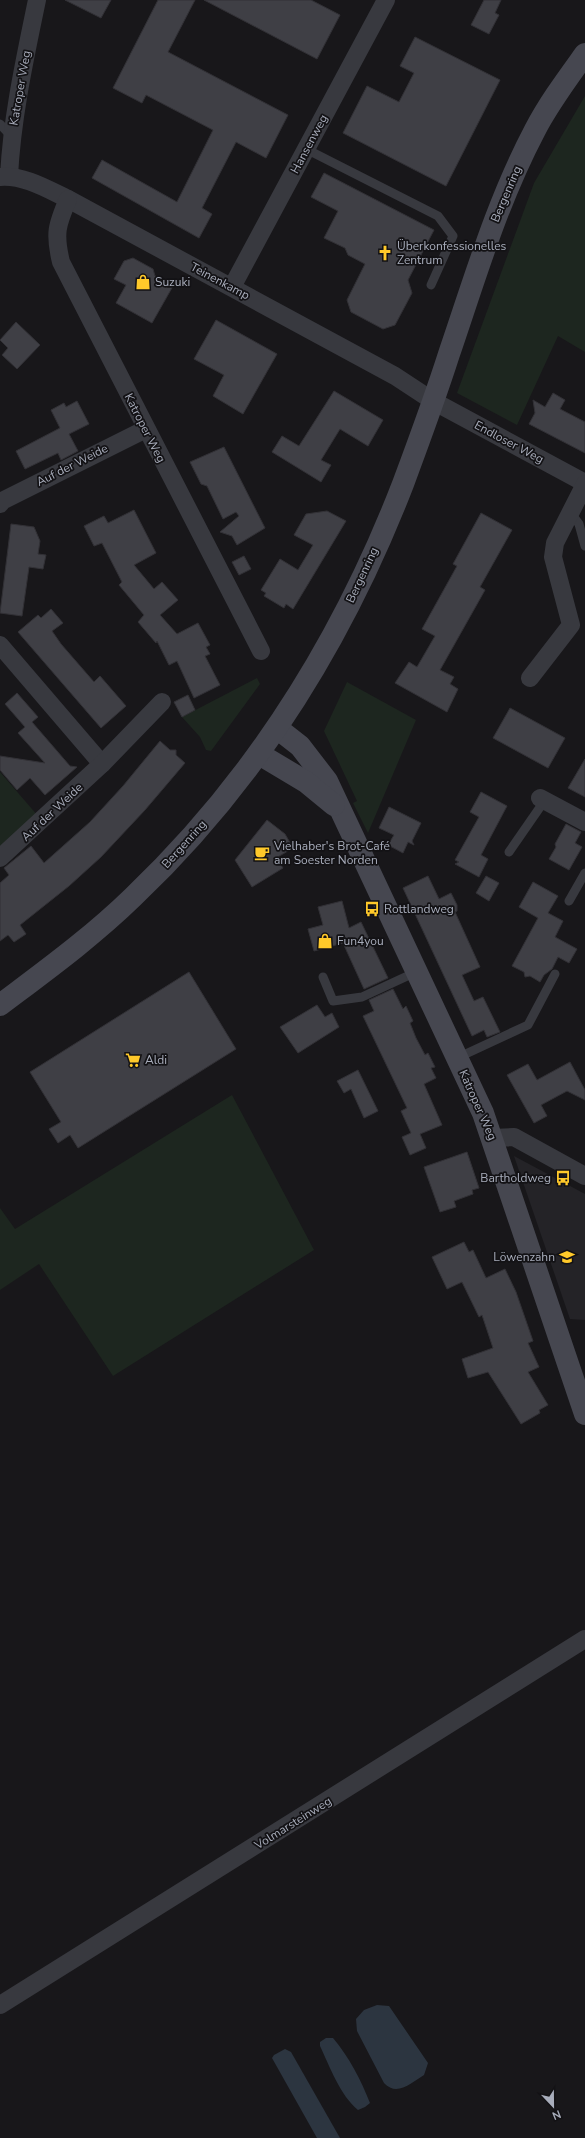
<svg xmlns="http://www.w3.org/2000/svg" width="585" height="2138" font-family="'Nunito Sans',sans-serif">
	<rect width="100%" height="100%" fill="#18171a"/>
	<path fill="#242327" d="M 514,1156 L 585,1194 L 585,1320 L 570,1319 Z"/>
	<g fill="#1d261f">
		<path d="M 585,96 L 585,352 L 558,336 L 517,425 L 457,393 L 534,183 Z"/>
		<path d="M 257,678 L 260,684 L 211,751 L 206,750 L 200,737 L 182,717 Z"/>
		<path d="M 347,682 L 416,720 L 368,833 L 353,803 L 357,801 L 324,731 Z"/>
		<path d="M 0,772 L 38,816 L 0,848 Z"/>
		<path d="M 232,1095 L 314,1250 L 113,1376 L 39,1264 L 0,1290 L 0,1208 L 15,1229 Z"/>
	</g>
	<g fill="#2c3540">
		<path d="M 377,2005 L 389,2006 L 428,2063 L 424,2075 C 411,2083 397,2097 384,2083 L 357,2031 L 356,2019 L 364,2010 Z"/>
		<path d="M 326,2038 L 333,2038 C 349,2057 361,2080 370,2103 L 365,2107 L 358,2110 C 340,2095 330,2067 320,2046 L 320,2042 Z"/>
		<path d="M 285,2049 L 291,2052 L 340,2138 L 317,2138 L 272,2058 L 274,2055 Z"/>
	</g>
	<g fill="#3f3f45" stroke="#323136">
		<path d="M 65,0 L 111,0 L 101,18 Z"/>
		<path d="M 158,0 L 195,0 L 168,52 L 288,115 L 266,158 L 236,142 L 202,208 L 212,214 L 199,238 L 92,178 L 102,160 L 177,202 L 213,130 L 146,95 L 142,103 L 113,88 Z"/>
		<path d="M 204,0 L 311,0 L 340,15 L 317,59 Z"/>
		<path d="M 484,0 L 501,0 L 495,13 L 499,15 L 489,34 L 471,25 Z"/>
		<path d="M 415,37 L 500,80 L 446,186 L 343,133 L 367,86 L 399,102 L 414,73 L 400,66 Z"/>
		<path d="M 324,173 L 434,230 L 408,280 L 412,293 L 395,325 L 383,329 L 351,312 L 347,300 L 365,264 L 348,255 L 345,248 L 324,238 L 338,211 L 311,197 Z"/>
		<path d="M 133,258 L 153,269 L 155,276 L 173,286 L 152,323 L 116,303 L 126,285 L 114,279 L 124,261 Z"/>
		<path d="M 216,320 L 277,354 L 243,414 L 213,396 L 224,375 L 194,359 Z"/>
		<path d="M 16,322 L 40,345 L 17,369 L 2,355 L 8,348 L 0,340 Z"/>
		<path d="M 334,391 L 383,420 L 368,446 L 340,429 L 321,460 L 331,465 L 321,482 L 272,452 L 282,436 L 299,446 Z"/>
		<path d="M 553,393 L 565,400 L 560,409 L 585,422 L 585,453 L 529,424 L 535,413 L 533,400 L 545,407 Z"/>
		<path d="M 77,401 L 89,424 L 69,434 L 78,451 L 61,460 L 58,453 L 25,469 L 16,451 L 60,428 L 51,410 L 64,403 L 66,407 Z"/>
		<path d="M 224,447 L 265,528 L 237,545 L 232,536 L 220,532 L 239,516 L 236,512 L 223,519 L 207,486 L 201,484 L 190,462 Z"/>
		<path d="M 134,510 L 156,553 L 134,565 L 154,589 L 162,582 L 178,600 L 160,615 L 177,634 L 198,623 L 210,645 L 206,647 L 210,654 L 205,656 L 220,685 L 194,698 L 177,661 L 169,665 L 157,641 L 156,643 L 138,622 L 144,615 L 119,585 L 122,582 L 102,543 L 94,546 L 84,526 L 104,516 L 108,523 Z"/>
		<path d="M 327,511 L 346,521 L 293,609 L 286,604 L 284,608 L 264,596 L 266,593 L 261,590 L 280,559 L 298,570 L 313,545 L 294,535 L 306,514 Z"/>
		<path d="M 481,513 L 512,530 L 480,587 L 485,590 L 440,670 L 454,677 L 450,684 L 458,689 L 447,712 L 395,683 L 409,662 L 417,667 L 435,636 L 422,629 L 457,566 L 453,564 Z"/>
		<path d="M 11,524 L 34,527 L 40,541 L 38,554 L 46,555 L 43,569 L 29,567 L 22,616 L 0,613 Z"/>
		<path d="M 244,556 L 251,569 L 239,575 L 232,562 Z"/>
		<path d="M 51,609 L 63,623 L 52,631 L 61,644 L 94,682 L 100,676 L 126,706 L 101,728 L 18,632 L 38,615 L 41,618 Z"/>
		<path d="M 17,693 L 38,717 L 32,722 L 70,766 L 77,767 L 45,795 L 30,778 L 17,790 L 0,770 L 0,756 L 45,763 L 18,733 L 25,727 L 5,704 Z"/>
		<path d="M 188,695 L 195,710 L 182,717 L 174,702 Z"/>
		<path d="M 510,708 L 565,738 L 548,768 L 493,738 Z"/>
		<path d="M 160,741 L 170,750 L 176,750 L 176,755 L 185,763 L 145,810 L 101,857 L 69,886 L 20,925 L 26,934 L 14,942 L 8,935 L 0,941 L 0,883 L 9,875 L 4,868 L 31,846 L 44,863 L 90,822 L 123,786 Z"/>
		<path d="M 585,759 L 585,797 L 568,788 Z"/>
		<path d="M 481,792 L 507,806 L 481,855 L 488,859 L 479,877 L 455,864 L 459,862 L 455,860 L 479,817 L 470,812 Z"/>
		<path d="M 389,807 L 421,823 L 412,841 L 414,845 L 408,842 L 403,853 L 388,845 L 394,835 L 379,828 Z"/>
		<path d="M 267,820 L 285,834 L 293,848 L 276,858 L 283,868 L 252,887 L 235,860 Z"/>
		<path d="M 566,824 L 581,832 L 575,843 L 582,847 L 569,870 L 549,859 L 556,847 L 555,844 Z"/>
		<path d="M 428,876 L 439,899 L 451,893 L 457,905 L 457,911 L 455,912 L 480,967 L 462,975 L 474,1001 L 483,997 L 500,1032 L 487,1037 L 484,1030 L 472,1036 L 403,888 Z"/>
		<path d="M 486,876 L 499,883 L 489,901 L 476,893 Z"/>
		<path d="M 533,882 L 558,896 L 548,913 L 563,921 L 555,937 L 577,949 L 569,963 L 558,957 L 552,969 L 544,975 L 540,982 L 530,976 L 525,977 L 524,972 L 512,966 L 538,918 L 519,907 Z"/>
		<path d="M 342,901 L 349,928 L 361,922 L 388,978 L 364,989 L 343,943 L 314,951 L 308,929 L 323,925 L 318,907 Z"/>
		<path d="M 189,972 L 236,1049 L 78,1148 L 70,1135 L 58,1143 L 49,1129 L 61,1122 L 30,1072 Z"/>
		<path d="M 393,989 L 403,1009 L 406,1006 L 413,1021 L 410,1023 L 416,1038 L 425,1055 L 428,1053 L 435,1067 L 431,1068 L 436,1078 L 424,1084 L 442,1125 L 420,1134 L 426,1148 L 410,1155 L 402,1137 L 411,1133 L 401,1111 L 407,1108 L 363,1016 L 374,1011 L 369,1000 Z"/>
		<path d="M 317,1005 L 325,1017 L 332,1013 L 339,1027 L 298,1053 L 280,1027 Z"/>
		<path d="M 570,1062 L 585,1090 L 585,1100 L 567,1091 L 541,1105 L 547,1116 L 534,1123 L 507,1075 L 528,1064 L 537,1080 Z"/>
		<path d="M 358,1070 L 378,1111 L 364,1118 L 351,1089 L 344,1093 L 337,1081 Z"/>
		<path d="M 467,1152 L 479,1188 L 472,1190 L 473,1194 L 454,1201 L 456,1207 L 440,1212 L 424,1167 Z"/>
		<path d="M 464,1242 L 469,1252 L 473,1250 L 486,1278 L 505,1269 L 516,1292 L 533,1341 L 528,1343 L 539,1367 L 528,1372 L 548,1405 L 539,1410 L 540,1413 L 521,1424 L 488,1372 L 468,1378 L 462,1359 L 493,1348 L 482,1315 L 479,1317 L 462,1282 L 447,1289 L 432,1257 Z"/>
	</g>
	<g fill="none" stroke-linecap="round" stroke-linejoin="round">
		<g stroke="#38393f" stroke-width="9">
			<path d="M 0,124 L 12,137"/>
			<path d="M 306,149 L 438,216 L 453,236 L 431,285"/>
			<path d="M 570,512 L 579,524 L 585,546"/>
			<path d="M 509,852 L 545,800"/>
			<path d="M 569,901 L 585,873"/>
			<path d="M 323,977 L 333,1001 L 362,997 L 416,972"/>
			<path d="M 457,1058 L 528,1025 L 555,974"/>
		</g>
		<g stroke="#38393f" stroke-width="18">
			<path d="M 9,176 C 12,117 25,58 37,0"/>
			<path d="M 0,177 C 24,175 47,189 68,199 L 395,376 L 433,401 L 585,483"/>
			<path d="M 68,199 C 57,225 54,233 61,262 L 261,651"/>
			<path d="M 232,287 L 386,0"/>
			<path d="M 0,504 L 2,501 L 146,429"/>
			<path d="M 0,645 L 102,764"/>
			<path d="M 530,678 L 571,625 L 553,557 L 555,543 L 585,484"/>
			<path d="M 540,798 L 585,822"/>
			<path d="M 0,858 L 102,764 L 162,702"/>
			<path d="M 493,1138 L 514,1137 L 585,1176"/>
			<path d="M 0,2005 L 585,1639"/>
		</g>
		<g stroke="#464750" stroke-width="22">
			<path d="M 277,728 L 300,746 L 327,781 L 483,1113 L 585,1414"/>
			<path d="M 259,754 L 306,782 L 334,805"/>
			<path d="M 0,1005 C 45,971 92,937 133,897 C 254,782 343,639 403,484 C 419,441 435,398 449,354 C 475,278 497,202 535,130 C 549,103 567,79 585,54"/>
		</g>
	</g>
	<defs>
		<g id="church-bare" transform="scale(1.2)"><path d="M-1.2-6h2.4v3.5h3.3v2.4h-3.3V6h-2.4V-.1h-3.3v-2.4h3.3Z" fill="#ffc92a" stroke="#131215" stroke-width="2.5" paint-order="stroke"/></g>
		<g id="shop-bare" transform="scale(1.2)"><path d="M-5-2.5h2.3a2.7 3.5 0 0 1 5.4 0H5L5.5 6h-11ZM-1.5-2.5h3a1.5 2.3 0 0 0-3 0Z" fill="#ffc92a" stroke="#131215" stroke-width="2.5" paint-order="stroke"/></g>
		<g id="cafe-bare" transform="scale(1.2)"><path d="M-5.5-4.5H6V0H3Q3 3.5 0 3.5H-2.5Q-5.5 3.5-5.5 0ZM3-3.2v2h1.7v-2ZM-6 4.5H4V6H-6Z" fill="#ffc92a" stroke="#131215" stroke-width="2.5" paint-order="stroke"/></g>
		<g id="bus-bare" transform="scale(1.2)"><path d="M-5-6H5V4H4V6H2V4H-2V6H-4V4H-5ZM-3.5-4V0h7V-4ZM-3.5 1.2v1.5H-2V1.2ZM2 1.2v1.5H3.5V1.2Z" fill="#ffc92a" stroke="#131215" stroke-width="2.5" paint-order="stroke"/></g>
		<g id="supermarket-bare" transform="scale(1.2)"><path d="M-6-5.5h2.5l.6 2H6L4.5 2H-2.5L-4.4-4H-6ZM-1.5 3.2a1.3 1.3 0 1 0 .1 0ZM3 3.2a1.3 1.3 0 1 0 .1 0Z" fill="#ffc92a" stroke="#131215" stroke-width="2.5" paint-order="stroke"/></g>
		<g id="school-bare" transform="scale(1.2)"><path d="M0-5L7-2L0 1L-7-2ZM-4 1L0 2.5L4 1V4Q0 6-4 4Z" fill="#ffc92a" stroke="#131215" stroke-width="2.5" paint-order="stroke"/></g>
	</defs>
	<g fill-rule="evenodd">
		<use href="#church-bare" x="385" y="253"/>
		<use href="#shop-bare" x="143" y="282"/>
		<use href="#cafe-bare" x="262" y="853"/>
		<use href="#bus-bare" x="372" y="909"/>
		<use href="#shop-bare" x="325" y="941"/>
		<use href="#supermarket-bare" x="133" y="1060"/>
		<use href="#bus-bare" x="563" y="1178"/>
		<use href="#school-bare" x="567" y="1257"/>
	</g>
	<g text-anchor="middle" stroke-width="3.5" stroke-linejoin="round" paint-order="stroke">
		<g font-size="12" fill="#a8adbb" stroke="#131215">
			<text transform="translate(20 88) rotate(-80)" y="4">Katroper Weg</text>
			<text transform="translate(309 144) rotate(-62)" y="4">Hansenweg</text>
			<text transform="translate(506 194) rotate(-67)" y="4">Bergenring</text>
			<text transform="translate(220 281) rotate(28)" y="4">Teinenkamp</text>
			<text transform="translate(145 428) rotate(63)" y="4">Katroper Weg</text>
			<text transform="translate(509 442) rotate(28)" y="4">Endloser Weg</text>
			<text transform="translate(72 465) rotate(-27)" y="4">Auf der Weide</text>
			<text transform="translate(362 575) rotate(-65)" y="4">Bergenring</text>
			<text transform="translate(52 812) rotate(-43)" y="4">Auf der Weide</text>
			<text transform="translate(184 844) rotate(-48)" y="4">Bergenring</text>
			<text transform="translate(478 1105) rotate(66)" y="4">Katroper Weg</text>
			<text transform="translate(293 1823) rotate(-32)" y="4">Volmarsteinweg</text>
		</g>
		<g font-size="12" fill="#a8adbb" stroke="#131215" text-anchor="start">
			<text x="397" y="250">Überkonfessionelles<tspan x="397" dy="14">Zentrum</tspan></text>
			<text x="155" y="286">Suzuki</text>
			<text x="274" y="850">Vielhaber's Brot-Café<tspan x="274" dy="14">am Soester Norden</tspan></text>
			<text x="384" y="913">Rottlandweg</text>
			<text x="337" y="945">Fun4you</text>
			<text x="145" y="1064">Aldi</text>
			<text x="551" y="1182" text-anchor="end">Bartholdweg</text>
			<text x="555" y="1261" text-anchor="end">Löwenzahn</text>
		</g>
	</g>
	<g transform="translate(553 2106) rotate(158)" stroke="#131215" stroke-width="3" paint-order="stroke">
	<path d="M0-3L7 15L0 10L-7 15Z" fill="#a8adbb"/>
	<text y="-6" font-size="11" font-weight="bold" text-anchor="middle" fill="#a8adbb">N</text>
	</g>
</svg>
